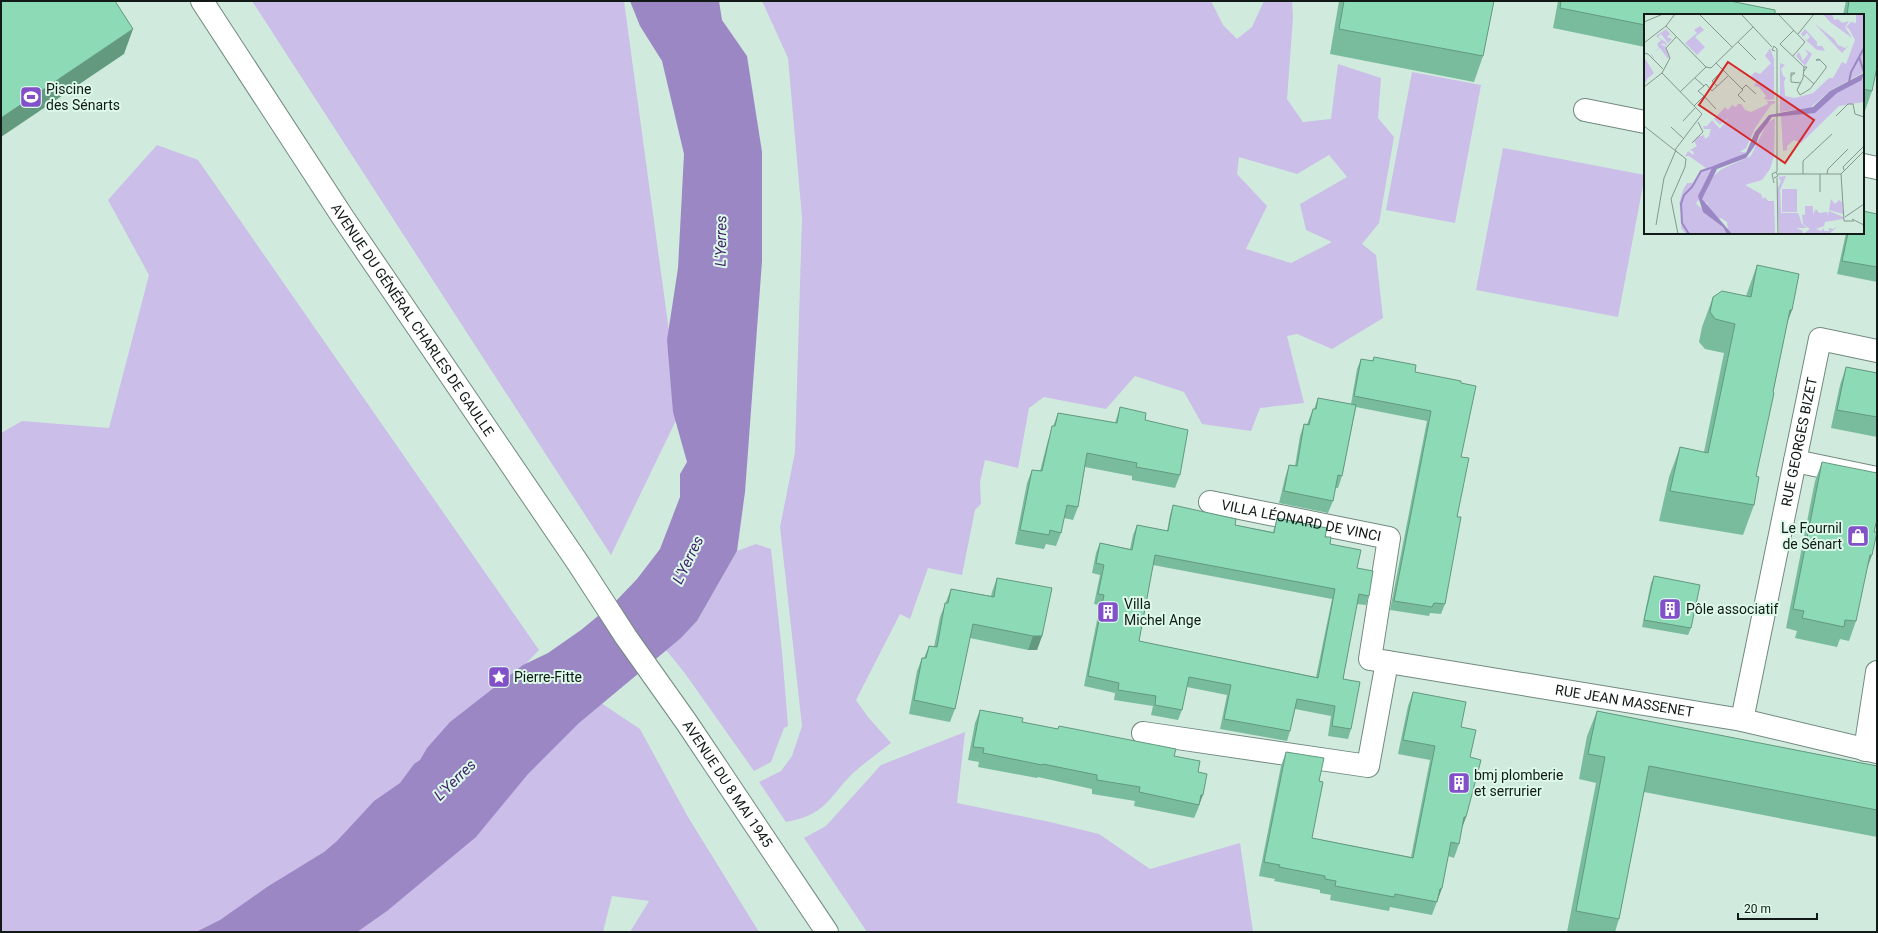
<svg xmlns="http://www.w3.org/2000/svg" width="1878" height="933" font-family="Roboto,sans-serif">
	<rect width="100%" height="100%" fill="#d0ebdd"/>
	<g fill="#cbbee8" fill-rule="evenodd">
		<path d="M 252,1 L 624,1 L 680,412 L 611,555 Z"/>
		<path d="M 762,1 L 1211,1 L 1223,25 L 1237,39 L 1252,27 L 1264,1 L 1292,1 L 1293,17 L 1287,99 L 1303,122 L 1331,119 L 1338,64 L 1381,78 L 1378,118 L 1394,137 L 1379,223 L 1362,244 L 1376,255 L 1383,318 L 1332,349 L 1297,334 L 1287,336 L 1304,403 L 1260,408 L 1251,431 L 1202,424 L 1184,392 L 1135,376 L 1106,409 L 1044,397 L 1029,408 L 1018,468 L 985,460 L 980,482 L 981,504 L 975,510 L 962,575 L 928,568 L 910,619 L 900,614 L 856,700 L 868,717 L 891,743 C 878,753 864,763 852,774 C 827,800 825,815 786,822 L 759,782 L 781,771 L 792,756 L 802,726 L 780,527 L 795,452 L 802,217 L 788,58 ZM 1329,155 L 1347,177 L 1300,204 L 1306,230 L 1332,242 L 1291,263 L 1246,249 L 1267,206 L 1237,174 L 1239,157 L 1297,174 Z"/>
		<path d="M 1412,72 L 1481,85 L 1455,223 L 1386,210 Z"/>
		<path d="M 157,145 L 198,160 L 539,650 L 455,738 L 307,878 L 224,932 L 1,932 L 1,433 L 22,421 L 109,428 L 149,275 L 108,200 Z"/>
		<path d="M 1503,148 L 1645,175 L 1618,317 L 1476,290 Z"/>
		<path d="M 756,544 L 771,549 L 782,652 L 788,726 L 784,728 L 771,762 L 754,771 L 684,672 L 666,650 L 681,638 L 697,621 L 737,551 Z"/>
		<path d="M 592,697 L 640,729 L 688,817 L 759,932 L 630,932 L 649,901 L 612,896 L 603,932 L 320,932 Z"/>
		<path d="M 965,732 L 957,803 L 1050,822 L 1099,834 L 1150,869 L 1240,843 L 1253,932 L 867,932 L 804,838 L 826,826 L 881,765 Z"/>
	</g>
	<path fill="#9c87c5" d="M 630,1 L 719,1 L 722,20 L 747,56 L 762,152 L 762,261 L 745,492 L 737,551 L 697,621 L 681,638 L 579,723 L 528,774 L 476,837 L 387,911 L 357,932 L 196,932 L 220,920 L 267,887 L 324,852 L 337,841 L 374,801 L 400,783 L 414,764 L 420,760 L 427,748 L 450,722 L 523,665 L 548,653 L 581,630 L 615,602 L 637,579 L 660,549 L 680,497 L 680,474 L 687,462 L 673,412 L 667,340 L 678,268 L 684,154 L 662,61 L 640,26 Z"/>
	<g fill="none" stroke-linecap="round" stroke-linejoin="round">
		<g stroke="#718a7e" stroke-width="24">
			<g id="minor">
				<path d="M 1585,110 L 1645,122"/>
				<path d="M 1863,165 L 1877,168"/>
				<path d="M 1795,461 L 1877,478"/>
				<path id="s1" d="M 1210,502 L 1389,538 L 1370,659 L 1742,720 L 1877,752"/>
				<path id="s2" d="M 1742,720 L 1820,339 L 1877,351"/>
				<path d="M 1143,733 L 1368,766 L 1387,662"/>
				<path d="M 1865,750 L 1877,672"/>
			</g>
		</g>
		<g stroke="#718a7e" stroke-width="24">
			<g id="major">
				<path id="s3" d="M 202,1 L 342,216 L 578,563 L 626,637 L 687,723 L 827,932"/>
			</g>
		</g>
		<use href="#minor" stroke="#fff" stroke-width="22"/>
		<use href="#major" stroke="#fff" stroke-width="22"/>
	</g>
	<g fill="#79bb9d" fill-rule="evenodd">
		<path d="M 1339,1 L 1494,1 L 1483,56 L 1474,82 L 1330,54 Z"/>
		<path d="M 1558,1 L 1730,1 L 1645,15 L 1645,47 L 1553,28 Z"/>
		<path d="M 1846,1 L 1877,1 L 1872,91 L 1865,111 L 1863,110 L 1863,15 L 1843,15 Z"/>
		<path d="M 1877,214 L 1877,282 L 1837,274 L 1846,233 L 1863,233 Z"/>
		<path d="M 1757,265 L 1787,324 L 1756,476 L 1754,505 L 1743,535 L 1659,521 L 1669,477 L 1680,447 L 1704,452 L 1724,353 L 1705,349 L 1699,342 L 1702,327 L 1713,297 L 1746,296 Z"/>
		<path d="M 1374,357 L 1415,372 L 1461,383 L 1461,457 L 1457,517 L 1445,604 L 1441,614 L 1430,613 L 1429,616 L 1390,610 L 1427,421 L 1356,407 L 1342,476 L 1338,488 L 1335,488 L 1333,501 L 1328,513 L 1279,503 L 1285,478 L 1289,465 L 1295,466 L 1300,436 L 1304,424 L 1307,424 L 1313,409 L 1314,409 L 1318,398 L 1351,404 L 1357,369 L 1361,359 L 1372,361 Z"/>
		<path d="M 1846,367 L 1877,373 L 1877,437 L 1831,428 L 1840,385 Z"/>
		<path d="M 1120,407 L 1145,420 L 1180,475 L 1175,488 L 1132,480 L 1132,476 L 1085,467 L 1078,507 L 1073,520 L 1064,518 L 1061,533 L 1056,546 L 1046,544 L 1044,549 L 1015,544 L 1027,483 L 1032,470 L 1040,471 L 1048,440 L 1058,413 L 1115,423 Z"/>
		<path d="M 1822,462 L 1866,571 L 1856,621 L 1849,641 L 1840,639 L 1837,647 L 1795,638 L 1797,631 L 1786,628 L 1815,481 Z"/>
		<path d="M 1173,505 L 1235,525 L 1273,532 L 1277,518 L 1325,537 L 1330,544 L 1357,568 L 1369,596 L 1366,605 L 1357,604 L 1343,679 L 1351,729 L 1348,739 L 1328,736 L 1331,716 L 1295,709 L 1290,731 L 1287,741 L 1220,729 L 1227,695 L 1187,687 L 1182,710 L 1178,720 L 1151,715 L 1153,706 L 1114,700 L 1115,693 L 1084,686 L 1100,605 L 1094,604 L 1100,575 L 1092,573 L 1096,553 L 1100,543 L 1130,549 L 1133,535 L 1137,525 L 1167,531 L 1170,515 ZM 1153,565 L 1332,599 L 1316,677 L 1139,641 Z"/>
		<path d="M 1654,576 L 1691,628 L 1688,635 L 1642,627 L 1651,583 Z"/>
		<path d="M 997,578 L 1042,636 L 1037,650 L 1028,650 L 970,638 L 955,709 L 950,722 L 909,714 L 917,671 L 922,658 L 924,658 L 929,646 L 934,647 L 940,617 L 951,589 L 991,596 L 992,592 Z"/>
		<path d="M 1413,692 L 1461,727 L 1470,757 L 1466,817 L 1461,830 L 1459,844 L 1454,858 L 1448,856 L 1442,888 L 1432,915 L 1390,907 L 1389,911 L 1330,900 L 1331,895 L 1320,893 L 1320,890 L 1274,881 L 1275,879 L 1259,876 L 1281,766 L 1286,752 L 1319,781 L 1312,838 L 1411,857 L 1430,760 L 1398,754 L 1408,706 Z"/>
		<path d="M 980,710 L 1022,722 L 1174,756 L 1198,772 L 1207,774 L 1198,809 L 1194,818 L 1134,806 L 1135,801 L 1092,794 L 1092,789 L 1038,777 L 1037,778 L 978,767 L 979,762 L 968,760 L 975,723 Z"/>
		<path d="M 1597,711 L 1877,766 L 1877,837 L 1644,792 L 1619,919 L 1615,932 L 1567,932 L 1596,783 L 1579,779 L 1587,736 Z"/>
	</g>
	<g fill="#63997f">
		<path d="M 133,29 L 124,54 L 1,137 L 1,118 Z"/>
		<path d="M 1790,310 L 1792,310 L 1781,339 Z"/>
		<path d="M 1870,555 L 1872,555 L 1865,574 Z"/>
		<path d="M 1033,636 L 1042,636 L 1037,650 L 1028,650 Z"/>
		<path d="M 1201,795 L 1203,795 L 1198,808 L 1199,805 Z"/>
		<path d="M 1464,817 L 1466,817 L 1461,831 Z"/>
		<path d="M 1442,888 L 1437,902 L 1440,889 Z"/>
	</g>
	<g fill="#8ddab6" stroke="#63997f" fill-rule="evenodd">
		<path d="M 1,1 L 115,1 L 133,29 L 1,118 Z"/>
		<path d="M 1344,1 L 1494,1 L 1483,56 L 1339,29 Z"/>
		<path d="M 1561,1 L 1730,1 L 1775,10 L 1775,15 L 1645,15 L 1645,25 L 1560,8 Z"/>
		<path d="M 1849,1 L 1877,1 L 1877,67 L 1872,91 L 1863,89 L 1863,15 L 1847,15 Z"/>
		<path d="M 1863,211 L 1877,214 L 1877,267 L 1842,261 L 1848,233 L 1863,233 Z"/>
		<path d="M 1757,265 L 1799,274 L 1792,310 L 1790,310 L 1773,392 L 1774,393 L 1756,476 L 1759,477 L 1754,505 L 1670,491 L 1680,447 L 1708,453 L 1735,324 L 1715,319 L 1710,312 L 1713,297 L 1722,291 L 1751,297 Z"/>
		<path d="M 1374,357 L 1416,365 L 1415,372 L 1461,381 L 1461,383 L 1476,386 L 1461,457 L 1469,458 L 1457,517 L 1461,517 L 1445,604 L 1434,603 L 1432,607 L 1394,601 L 1431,411 L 1354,396 L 1361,359 L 1373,361 Z"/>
		<path d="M 1846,367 L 1877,373 L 1877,417 L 1837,410 Z"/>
		<path d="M 1318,398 L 1356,405 L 1342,476 L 1338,475 L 1333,501 L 1284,491 L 1289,465 L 1297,466 L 1304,424 L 1309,425 L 1313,409 L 1316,409 Z"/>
		<path d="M 1120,407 L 1146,413 L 1145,420 L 1188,430 L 1180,475 L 1136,467 L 1137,463 L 1087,453 L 1078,507 L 1067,505 L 1061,533 L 1050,530 L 1049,535 L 1020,530 L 1032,470 L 1042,471 L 1052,426 L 1055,426 L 1058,413 L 1117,423 Z"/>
		<path d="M 1822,462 L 1877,473 L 1877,519 L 1874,532 L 1877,532 L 1872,555 L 1870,555 L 1856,621 L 1845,620 L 1844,627 L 1802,618 L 1804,611 L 1793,609 Z"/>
		<path d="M 1173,505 L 1236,519 L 1235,525 L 1274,533 L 1277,518 L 1327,528 L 1325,537 L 1331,537 L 1330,544 L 1361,550 L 1357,568 L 1373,571 L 1369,596 L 1359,594 L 1343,679 L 1360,682 L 1351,729 L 1332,726 L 1335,706 L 1297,699 L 1290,731 L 1224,719 L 1231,685 L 1189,677 L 1182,710 L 1155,705 L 1156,696 L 1118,690 L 1119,683 L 1088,676 L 1104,595 L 1098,594 L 1104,565 L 1096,563 L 1100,543 L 1132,550 L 1137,525 L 1168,531 ZM 1155,555 L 1335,589 L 1318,678 L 1139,641 Z"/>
		<path d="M 1654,576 L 1700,585 L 1691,628 L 1644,620 Z"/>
		<path d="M 997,578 L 1052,588 L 1042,636 L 1033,636 L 973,624 L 955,709 L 914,700 L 922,658 L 926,658 L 929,646 L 937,647 L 945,603 L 948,603 L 951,589 L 994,597 Z"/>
		<path d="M 1413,692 L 1466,702 L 1461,727 L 1476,730 L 1470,757 L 1481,760 L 1466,817 L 1464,817 L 1459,844 L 1451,842 L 1442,888 L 1440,889 L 1437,902 L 1395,894 L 1394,897 L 1335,886 L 1336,881 L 1325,879 L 1325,876 L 1279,867 L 1280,865 L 1264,862 L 1286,752 L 1324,758 L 1319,781 L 1323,782 L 1312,838 L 1413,858 L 1435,746 L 1403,740 Z"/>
		<path d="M 980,710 L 1023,718 L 1022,722 L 1058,729 L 1059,726 L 1176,749 L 1174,756 L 1200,761 L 1198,772 L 1207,774 L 1203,795 L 1201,795 L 1199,805 L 1139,792 L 1140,787 L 1097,780 L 1097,775 L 1043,764 L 1042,765 L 983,753 L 984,748 L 973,747 Z"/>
		<path d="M 1597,711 L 1877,766 L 1877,810 L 1649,766 L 1619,919 L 1576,911 L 1605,757 L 1588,754 Z"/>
	</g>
	<defs>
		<g id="stadium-square" transform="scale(1.15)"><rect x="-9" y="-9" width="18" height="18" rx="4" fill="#8250c8" stroke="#ddf9ea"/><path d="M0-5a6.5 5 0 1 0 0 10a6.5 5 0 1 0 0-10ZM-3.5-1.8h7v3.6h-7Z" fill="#fff"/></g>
		<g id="shop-square" transform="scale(1.15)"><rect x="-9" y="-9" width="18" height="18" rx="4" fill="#8250c8" stroke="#ddf9ea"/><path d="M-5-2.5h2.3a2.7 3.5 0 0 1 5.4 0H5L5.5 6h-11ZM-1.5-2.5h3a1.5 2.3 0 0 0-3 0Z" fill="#fff"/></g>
		<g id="building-square" transform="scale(1.15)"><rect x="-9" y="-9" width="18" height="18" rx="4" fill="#8250c8" stroke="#ddf9ea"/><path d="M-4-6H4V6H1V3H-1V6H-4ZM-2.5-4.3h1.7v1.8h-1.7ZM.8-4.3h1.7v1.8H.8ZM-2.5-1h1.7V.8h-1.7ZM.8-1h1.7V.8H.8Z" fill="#fff"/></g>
		<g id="sight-square" transform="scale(1.15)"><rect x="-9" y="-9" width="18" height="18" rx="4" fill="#8250c8" stroke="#ddf9ea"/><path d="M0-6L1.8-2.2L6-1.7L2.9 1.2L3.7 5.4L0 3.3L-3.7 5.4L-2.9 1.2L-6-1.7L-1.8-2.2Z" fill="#fff"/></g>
	</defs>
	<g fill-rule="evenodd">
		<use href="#stadium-square" x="31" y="97"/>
		<use href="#shop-square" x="1858" y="536"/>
		<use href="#building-square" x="1670" y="609"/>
		<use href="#building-square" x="1108" y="612"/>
		<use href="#sight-square" x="499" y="677"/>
		<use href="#building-square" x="1459" y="783"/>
	</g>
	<g text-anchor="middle" stroke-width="4" stroke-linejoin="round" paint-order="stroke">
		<g font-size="14" fill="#111a16" stroke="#ddf9ea" text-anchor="start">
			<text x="46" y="94">Piscine<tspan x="46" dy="16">des Sénarts</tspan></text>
			<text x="1842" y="533" text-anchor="end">Le Fournil<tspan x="1842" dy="16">de Sénart</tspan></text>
			<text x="1124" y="609">Villa<tspan x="1124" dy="16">Michel Ange</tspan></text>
			<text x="1686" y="614">Pôle associatif</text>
			<text x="514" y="682">Pierre-Fitte</text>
			<text x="1474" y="780">bmj plomberie<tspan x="1474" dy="16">et serrurier</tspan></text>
		</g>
		<g font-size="14" fill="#111a16" stroke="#ddf9ea">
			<text dy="5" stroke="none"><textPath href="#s3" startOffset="382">AVENUE DU GÉNÉRAL CHARLES DE GAULLE</textPath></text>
			<text dy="5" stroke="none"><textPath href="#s2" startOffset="284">RUE GEORGES BIZET</textPath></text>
			<text dy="5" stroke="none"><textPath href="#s1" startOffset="93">VILLA LÉONARD DE VINCI</textPath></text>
			<text dy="5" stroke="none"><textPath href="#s1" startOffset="563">RUE JEAN MASSENET</textPath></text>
			<text dy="5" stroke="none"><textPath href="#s3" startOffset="943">AVENUE DU 8 MAI 1945</textPath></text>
		</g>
		<g font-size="15" font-style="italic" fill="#3e1f68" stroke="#ddf9ea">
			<text transform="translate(721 241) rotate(-89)" y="5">L'Yerres</text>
			<text transform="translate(688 560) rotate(-64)" y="5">L'Yerres</text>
			<text transform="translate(455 780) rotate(-44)" y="5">L'Yerres</text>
		</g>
	</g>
	<g transform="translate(1644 14)">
		<rect width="220" height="220" fill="#d0ebdd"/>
		<path d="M 179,0 L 188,0 L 190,6 L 194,5 L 198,9 L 205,7 L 201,13 L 208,24 L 186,8 ZM 212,0 L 220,0 L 220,58 L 187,76 L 166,94 L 136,98 L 136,49 L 141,51 L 137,55 L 139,62 L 142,64 L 140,67 L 141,82 L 151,84 L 169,79 L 185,64 L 189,64 L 198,48 L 202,50 L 211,26 L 205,15 L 202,13 L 207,8 L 212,9 ZM 170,9 L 190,25 L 194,31 L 201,34 L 205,31 L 198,39 ZM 56,12 L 60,16 L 51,23 L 61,33 L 53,41 L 41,29 L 53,19 L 50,16 ZM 22,15 L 30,24 L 26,20 L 23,23 L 28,25 L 24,29 L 17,20 L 14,23 L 23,29 L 22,32 L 20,29 L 17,31 L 21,32 L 25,43 L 24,45 L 16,34 L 8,40 L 11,46 L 7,41 L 15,34 L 13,30 L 17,26 L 12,22 ZM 161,15 L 173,28 L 173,32 L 178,32 L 181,37 L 173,36 L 164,28 L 160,24 L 163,26 L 166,23 L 163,19 L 159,23 L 157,20 ZM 126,34 L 130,45 L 130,85 L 125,86 L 120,85 L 122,82 L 115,73 L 110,72 L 113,67 L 107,62 L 111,58 L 116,60 L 127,49 L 121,42 ZM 161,35 L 168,40 L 161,52 L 152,42 L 155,38 L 159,47 L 164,40 ZM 0,43 L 10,59 L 3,65 L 0,72 ZM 220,65 L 220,88 L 195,92 L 157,129 L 150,126 L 143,132 L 143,136 L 139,137 L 137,102 L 165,99 L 195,76 ZM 123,87 L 131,87 L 131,89 L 127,91 L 111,114 L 102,134 L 96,138 L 103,138 L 76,151 L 65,160 L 63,167 L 78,155 L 107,142 L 123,109 L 131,104 L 130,142 L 126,155 L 118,166 L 101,171 L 117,180 L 119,185 L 121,183 L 124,187 L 130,187 L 131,220 L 87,220 L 84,216 L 83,208 L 77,204 L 74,205 L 62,192 L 64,190 L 62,188 L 61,191 L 54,186 L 52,190 L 79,212 L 83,220 L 42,220 L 37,214 L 38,192 L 35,190 L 39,176 L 43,169 L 49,169 L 56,157 L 62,154 L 45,142 L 41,142 L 44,137 L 49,141 L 50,138 L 46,136 L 53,132 L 50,127 L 53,123 L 60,121 L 61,125 L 65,122 L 67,115 L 60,115 L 59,112 L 63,112 L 68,106 L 76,115 L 85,103 L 76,111 L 70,105 L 81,93 L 84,96 L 88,91 L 92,93 L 94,90 L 97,90 L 101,96 L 107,98 L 124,90 ZM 142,162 L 136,176 L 137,199 L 154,199 L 158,210 L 163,214 L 152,214 L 159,217 L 158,220 L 135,220 L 133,176 L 137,167 L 134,163 ZM 138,175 L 153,175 L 153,198 L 138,198 ZM 187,185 L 191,190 L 195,186 L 198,188 L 199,200 L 185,196 ZM 161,192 L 169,192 L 169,200 L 172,195 L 175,199 L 183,198 L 183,201 L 185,197 L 199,203 L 199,205 L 181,208 L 183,201 L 180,212 L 172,215 L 177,217 L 180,214 L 180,217 L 185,217 L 185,214 L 189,215 L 194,212 L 185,220 L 159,220 L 166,215 L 159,210 L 158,201 L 163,200 L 161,200 Z" fill="#cbbee8"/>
		<path d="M 220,59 L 218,66 L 193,79 L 171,99 L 128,103 L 115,121 L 112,130 L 102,144 L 73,155 L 58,185 L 88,220 L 83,220 L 79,213 L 59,198 L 54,182 L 69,152 L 102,139 L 111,118 L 125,101 L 169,93 L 186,77 Z" fill="#9c87c5"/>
		<path fill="none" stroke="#9c87c5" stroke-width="2" d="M 215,43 L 220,58M 205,68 L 207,58 L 220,34M 45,220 L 38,209 L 37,190 L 40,181 L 48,173 L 57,157 L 70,153"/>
		<path fill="none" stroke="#84978d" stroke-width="1" d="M 55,0 L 88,33M 97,0 L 128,33M 134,0 L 161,28 L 149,42M 0,8 L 19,0M 22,12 L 62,53M 154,20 L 170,0M 94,28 L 112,46M 0,29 L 22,12 L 31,0M 136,30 L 160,53 L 163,53 L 160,57M 136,30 L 150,16M 131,37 L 128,36 L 130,32 L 133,35 L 133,158M 0,39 L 4,40 L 19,55M 72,49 L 99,76 L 94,81 L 101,88M 62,53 L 67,54 L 109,13M 160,53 L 159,64 L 153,76 L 156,81 L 166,75 L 182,54 L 182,52 L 175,45 L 172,46 L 176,46M 18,59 L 58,100 L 31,136M 18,59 L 26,44 L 22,34 L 32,23M 160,61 L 170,70M 147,62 L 151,59 L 147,59 L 147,68 L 157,69M 60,72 L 62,70 L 68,77 L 84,62M 73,72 L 68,67 L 79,56M 0,73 L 18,59M 98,75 L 102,71 L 112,80M 36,78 L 62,53M 60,82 L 72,95M 50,92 L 60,82 L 54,77 L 60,72 L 51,64M 192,102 L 204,90 L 209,90 L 211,100 L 220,103M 39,107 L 52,93M 0,112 L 42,145 L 41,153 L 27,185 L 34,220M 27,113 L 40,125M 48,129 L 59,118 L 54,108M 200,156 L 199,153 L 220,132M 134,160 L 197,160M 159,160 L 159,147 L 188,120M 176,160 L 176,178M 183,160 L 184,155 L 204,135M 197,160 L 200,207 L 210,207M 197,160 L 220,137M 130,164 L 134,162 L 132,158 L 128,160 L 130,169M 133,164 L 134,220M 201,203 L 220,190M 208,205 L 220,211M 12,211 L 20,164 L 32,136"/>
		<path fill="#d62828" fill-opacity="0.15" stroke="#d62828" stroke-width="2" d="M 84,48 L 170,106 L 141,149 L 55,91 Z"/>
		<rect width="220" height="220" fill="none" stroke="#111a16" stroke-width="2"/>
	</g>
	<rect width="1878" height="933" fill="none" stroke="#111a16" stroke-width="4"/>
	<path d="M1738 913v6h79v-6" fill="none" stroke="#111a16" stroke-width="2"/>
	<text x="1744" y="913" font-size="12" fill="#111a16" stroke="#ddf9ea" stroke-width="3" paint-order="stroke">20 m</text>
</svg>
